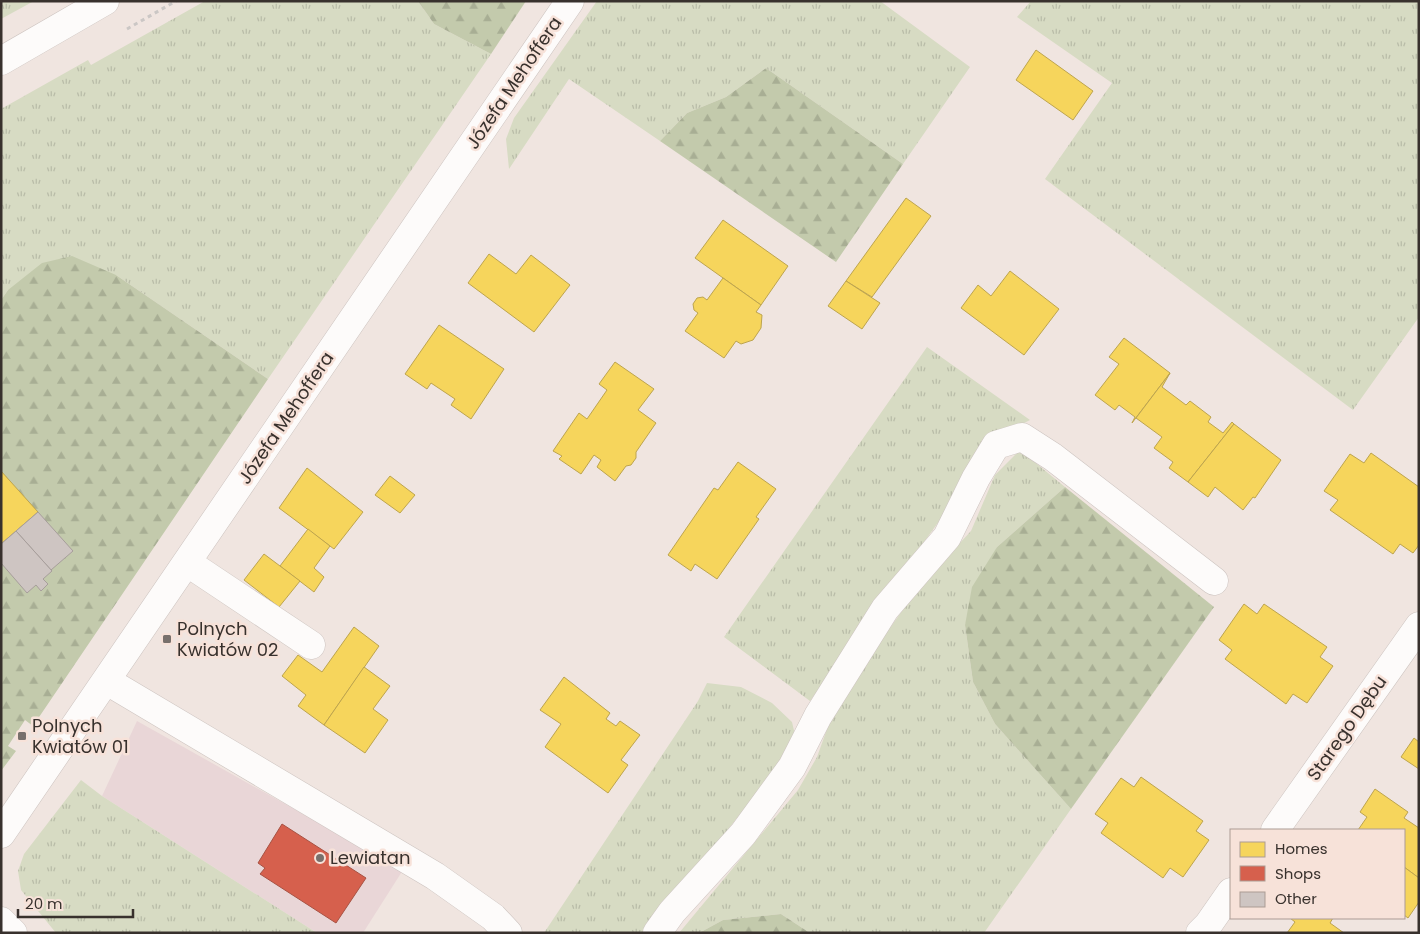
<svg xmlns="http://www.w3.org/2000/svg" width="1420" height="934" font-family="Poppins,sans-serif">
	<defs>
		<pattern id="grass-tufts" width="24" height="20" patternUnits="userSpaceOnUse" patternTransform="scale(1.25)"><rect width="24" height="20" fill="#d7dbc3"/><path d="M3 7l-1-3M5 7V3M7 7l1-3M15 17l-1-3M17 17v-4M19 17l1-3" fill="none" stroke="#b9bca8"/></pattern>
		<pattern id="forest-firs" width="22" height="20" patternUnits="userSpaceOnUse" patternTransform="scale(1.25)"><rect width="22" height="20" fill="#c3caac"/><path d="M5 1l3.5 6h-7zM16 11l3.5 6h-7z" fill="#a8ae94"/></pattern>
	</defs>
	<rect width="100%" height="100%" fill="#f0e5e0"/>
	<path fill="#e9d6d7" d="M 137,721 L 403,870 L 363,933 L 317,933 L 102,796 Z"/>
	<g fill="url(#grass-tufts)">
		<path d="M 1,1 L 34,1 L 1,19 Z"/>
		<path d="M 205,1 L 418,1 L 434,24 L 491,54 L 268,379 L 116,275 L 8,290 L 1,300 L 1,109 L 88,60 L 91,65 Z"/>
		<path d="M 597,1 L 880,1 L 970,67 L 903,164 L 766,68 L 726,97 L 687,113 L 660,141 L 569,79 L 509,169 L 506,139 L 514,118 Z"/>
		<path d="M 1031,1 L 1419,1 L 1419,317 L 1353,410 L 1045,179 L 1112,83 L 1017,17 Z"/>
		<path d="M 927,347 L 1030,420 L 990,441 L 942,517 L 810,701 L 724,637 Z"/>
		<path d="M 1020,450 L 1065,487 L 997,547 L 965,625 L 973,682 L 995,724 L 1071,809 L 984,933 L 810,933 L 781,914 L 723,920 L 699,933 L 679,933 L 798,790 L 817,757 L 836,704 L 919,587 L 971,531 L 995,475 Z"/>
		<path d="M 707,683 L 741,687 L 772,703 L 792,722 L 796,739 L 787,754 L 647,933 L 544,933 L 698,701 Z"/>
		<path d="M 81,780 L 102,796 L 317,933 L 56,933 L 21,890 L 18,871 L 24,854 Z"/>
	</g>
	<g fill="url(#forest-firs)">
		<path d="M 418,1 L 526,1 L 491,54 L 434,24 Z"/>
		<path d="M 766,68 L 903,164 L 836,262 L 660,141 L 687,113 L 726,97 Z"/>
		<path d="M 72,256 L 116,275 L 268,379 L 33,726 L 25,720 L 8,746 L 16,751 L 1,771 L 1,300 L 8,290 L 42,263 Z"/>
		<path d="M 1065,487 L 1214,607 L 1071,809 L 995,724 L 973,682 L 965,625 L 972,587 L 997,547 Z"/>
		<path d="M 781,914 L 810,933 L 699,933 L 723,920 Z"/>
	</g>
	<g fill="#f6d55c" stroke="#bda44e">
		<path d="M 1036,50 L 1093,91 L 1073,120 L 1016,80 Z"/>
		<path d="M 906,198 L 931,216 L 872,297 L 846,281 Z"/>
		<path d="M 723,220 L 788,266 L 761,305 L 695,258 Z"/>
		<path d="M 489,254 L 516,274 L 531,255 L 570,285 L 534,332 L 468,283 Z"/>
		<path d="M 1010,271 L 1059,309 L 1024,355 L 961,308 L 978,285 L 991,296 Z"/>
		<path d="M 723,278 L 761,305 L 756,312 L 762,315 L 761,328 L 753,340 L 741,344 L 736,341 L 724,358 L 685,331 L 698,313 L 694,310 L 693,304 L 697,298 L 703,297 L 707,300 Z"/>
		<path d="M 846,281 L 880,303 L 862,329 L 828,306 Z"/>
		<path d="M 439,325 L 504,369 L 471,419 L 451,405 L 455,399 L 431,383 L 427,389 L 405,374 Z"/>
		<path d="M 1124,338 L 1170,373 L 1132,423 L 1135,417 L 1119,405 L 1115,410 L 1095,395 L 1119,364 L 1109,357 Z"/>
		<path d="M 615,362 L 654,389 L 638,410 L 656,423 L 636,452 L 636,458 L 631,465 L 626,466 L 615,481 L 597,467 L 601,460 L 594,455 L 581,474 L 559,459 L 562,456 L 553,451 L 579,413 L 587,419 L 607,390 L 599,384 Z"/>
		<path d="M 1170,373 L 1162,387 L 1186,405 L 1190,401 L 1211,417 L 1208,422 L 1223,433 L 1232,422 L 1234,424 L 1188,482 L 1169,468 L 1173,462 L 1154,448 L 1162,437 L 1136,418 Z"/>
		<path d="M 1234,424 L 1281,460 L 1255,498 L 1253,497 L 1243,510 L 1215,487 L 1208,497 L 1188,482 Z"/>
		<path d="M 1371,453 L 1419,487 L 1419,545 L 1413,553 L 1400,544 L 1393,554 L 1330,510 L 1338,500 L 1324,491 L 1350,454 L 1364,463 Z"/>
		<path d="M 738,462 L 776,489 L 756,517 L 759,519 L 717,579 L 695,564 L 691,571 L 668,555 L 714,488 L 718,490 Z"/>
		<path d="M 307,468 L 363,512 L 334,549 L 279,508 Z"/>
		<path d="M 1,471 L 38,512 L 1,544 Z"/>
		<path d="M 390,476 L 415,495 L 400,513 L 375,495 Z"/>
		<path d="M 308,529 L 330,546 L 314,568 L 324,577 L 314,592 L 280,566 Z"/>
		<path d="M 264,554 L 300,581 L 279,607 L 244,580 Z"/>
		<path d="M 1244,604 L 1257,614 L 1264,604 L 1327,647 L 1320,657 L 1333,666 L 1307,703 L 1293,694 L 1286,704 L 1225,659 L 1232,650 L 1219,640 Z"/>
		<path d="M 354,627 L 379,646 L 324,725 L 298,706 L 306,695 L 282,676 L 298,655 L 322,672 Z"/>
		<path d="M 364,667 L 390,686 L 373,709 L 388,720 L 365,753 L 324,725 Z"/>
		<path d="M 564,677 L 610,713 L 606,719 L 616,726 L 620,721 L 640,735 L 621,760 L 628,765 L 608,793 L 545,747 L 561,724 L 540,710 Z"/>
		<path d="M 1414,738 L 1419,742 L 1419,769 L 1401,757 Z"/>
		<path d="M 1141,777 L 1203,821 L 1196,831 L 1209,840 L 1183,877 L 1170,868 L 1163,878 L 1101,833 L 1108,823 L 1095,814 L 1121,778 L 1134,787 Z"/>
		<path d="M 1375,789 L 1408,812 L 1404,818 L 1419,828 L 1419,878 L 1404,867 L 1404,830 L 1358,830 L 1367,817 L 1360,812 Z"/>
		<path d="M 1404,867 L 1419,878 L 1419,902 L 1408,918 L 1404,915 Z"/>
		<path d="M 1290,918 L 1333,918 L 1330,923 L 1344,933 L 1287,933 L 1295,922 Z"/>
	</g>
	<path fill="#d6604d" stroke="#a75243" d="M 282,824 L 366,878 L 336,923 L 260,874 L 265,868 L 258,863 Z"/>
	<g fill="#cec5c2" stroke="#a79e9b">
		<path d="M 38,512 L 73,551 L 51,570 L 16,531 Z"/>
		<path d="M 16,531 L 52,571 L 43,579 L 48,584 L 41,591 L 36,585 L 27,593 L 1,563 L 1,544 Z"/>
	</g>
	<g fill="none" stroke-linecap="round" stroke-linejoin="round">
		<g stroke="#ccc3bf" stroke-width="29">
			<g id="minor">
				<path d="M 1,61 L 105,1"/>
				<path d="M 188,563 L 311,645"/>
				<path d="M 107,681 L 435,876 L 493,917 L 508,933"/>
				<path d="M 1275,830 L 1419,626"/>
				<path d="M 1,834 L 570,1"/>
				<path d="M 1,921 L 13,933"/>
				<path d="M 657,933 L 672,912 L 743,834 L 792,767 L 818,716 L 885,609 L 947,537 L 976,478 L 996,445 L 1022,437 L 1053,457 L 1214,581"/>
				<path d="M 1200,933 L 1208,925 L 1231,892"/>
			</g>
		</g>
		<path stroke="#cbc7c5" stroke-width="3" stroke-dasharray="4 4" stroke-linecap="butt" d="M 127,29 L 176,1"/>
		<use href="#minor" stroke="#fdfbfa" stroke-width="28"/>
	</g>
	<g fill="#78706c" stroke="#f7e2d9" stroke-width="2">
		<rect x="162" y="634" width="10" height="10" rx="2.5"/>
		<rect x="17" y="731" width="10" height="10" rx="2.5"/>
		<circle cx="320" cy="858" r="5"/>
	</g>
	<g text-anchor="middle" stroke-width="5" stroke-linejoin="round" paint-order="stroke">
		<g font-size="18" fill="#38312d" stroke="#f7e2d9">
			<text transform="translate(514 83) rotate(-56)" y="6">Józefa Mehoffera</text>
			<text transform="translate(286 418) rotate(-56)" y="6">Józefa Mehoffera</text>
			<text transform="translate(1347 728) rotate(-55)" y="6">Starego Dębu</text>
		</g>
		<g font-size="18" fill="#38312d" stroke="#f7e2d9" text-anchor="start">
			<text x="177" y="635">Polnych<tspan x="177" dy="21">Kwiatów 02</tspan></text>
			<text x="32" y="732">Polnych<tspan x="32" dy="21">Kwiatów 01</tspan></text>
			<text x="330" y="864">Lewiatan</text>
		</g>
	</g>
	<rect width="1420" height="934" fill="none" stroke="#38312d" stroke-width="5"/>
	<rect x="1230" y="829" width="175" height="90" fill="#f7e2d9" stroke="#ab9b94"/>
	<rect x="1240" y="842" width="25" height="15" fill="#f6d55c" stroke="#ab9b94"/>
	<text x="1275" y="854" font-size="15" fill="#38312d">Homes</text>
	<rect x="1240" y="866" width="25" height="15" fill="#d6604d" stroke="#ab9b94"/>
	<text x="1275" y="879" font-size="15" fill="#38312d">Shops</text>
	<rect x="1240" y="892" width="25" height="15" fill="#cec5c2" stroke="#ab9b94"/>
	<text x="1275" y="904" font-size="15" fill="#38312d">Other</text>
	<path d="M18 909v8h115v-8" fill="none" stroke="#38312d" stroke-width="2.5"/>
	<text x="25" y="909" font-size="15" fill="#38312d" stroke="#f7e2d9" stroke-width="4" paint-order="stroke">20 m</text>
</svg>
